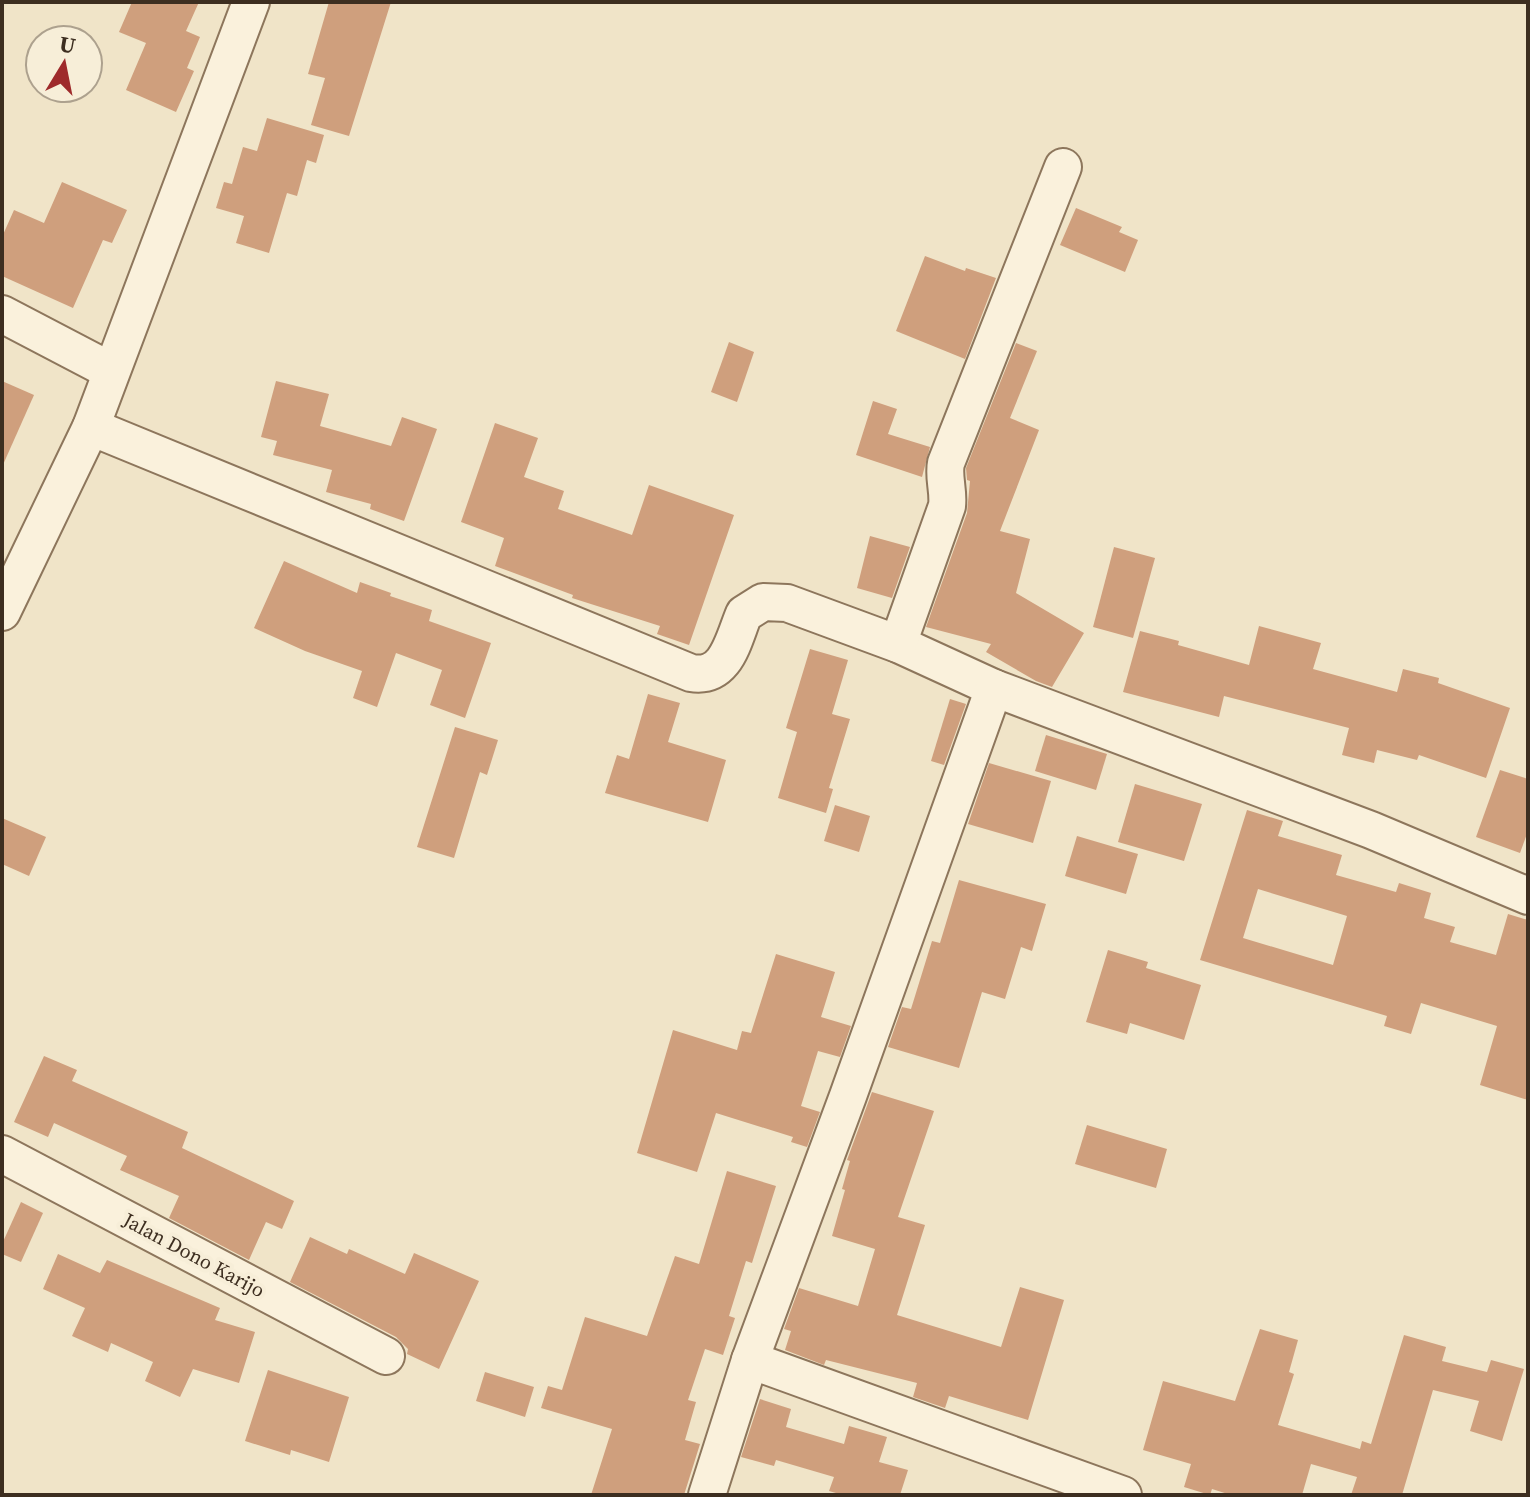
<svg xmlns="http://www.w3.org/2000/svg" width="1530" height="1497" font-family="'Source Serif 4',serif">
	<rect width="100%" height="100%" fill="#f0e4c8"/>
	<g fill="#cf9f7d" fill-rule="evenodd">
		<path d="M 132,2 L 199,2 L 186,31 L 200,37 L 187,68 L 194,71 L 176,112 L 126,90 L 146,43 L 119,32 Z"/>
		<path d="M 329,2 L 391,2 L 349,136 L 311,125 L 325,78 L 308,74 Z"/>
		<path d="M 267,118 L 324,135 L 316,163 L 307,160 L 297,196 L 287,193 L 269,253 L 236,243 L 244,216 L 216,208 L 224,182 L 232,184 L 243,147 L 257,151 Z"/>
		<path d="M 62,182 L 127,210 L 112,243 L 103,240 L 73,308 L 2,276 L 2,237 L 14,210 L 44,223 Z"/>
		<path d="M 1076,208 L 1122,227 L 1119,232 L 1138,240 L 1125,272 L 1060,245 Z"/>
		<path d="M 925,256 L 965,271 L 966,268 L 996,278 L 965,359 L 896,331 Z"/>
		<path d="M 729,342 L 754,352 L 737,402 L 711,392 Z"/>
		<path d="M 1016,343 L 1037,351 L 1010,418 L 1039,430 L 1000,531 L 1030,539 L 1016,593 L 1084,633 L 1052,687 L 1036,681 L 986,652 L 991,644 L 926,627 L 967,513 L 970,481 L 967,480 L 966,468 Z"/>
		<path d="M 2,381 L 34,395 L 2,467 Z"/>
		<path d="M 276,381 L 329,394 L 320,426 L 391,446 L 402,417 L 437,429 L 404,521 L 370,509 L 371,504 L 326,492 L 332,470 L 273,455 L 277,441 L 261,437 Z"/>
		<path d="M 873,401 L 897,409 L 888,434 L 930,447 L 922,477 L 856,455 Z"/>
		<path d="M 495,423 L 538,438 L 524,477 L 564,491 L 558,509 L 632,535 L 649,485 L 734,515 L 689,645 L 657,634 L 660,626 L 572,598 L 573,595 L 495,566 L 504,538 L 461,522 Z"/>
		<path d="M 870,536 L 910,547 L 892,598 L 857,588 Z"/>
		<path d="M 1114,547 L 1155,558 L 1133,638 L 1093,627 Z"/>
		<path d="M 284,561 L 357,593 L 360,582 L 391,593 L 390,596 L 432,610 L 429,621 L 491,643 L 465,718 L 430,705 L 442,670 L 396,653 L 377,707 L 353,698 L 362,671 L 305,651 L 254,628 Z"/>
		<path d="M 1259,626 L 1321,643 L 1313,669 L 1397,692 L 1403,669 L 1439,678 L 1438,683 L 1510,708 L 1486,778 L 1419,755 L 1417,760 L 1377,750 L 1374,763 L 1342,755 L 1349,728 L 1224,696 L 1219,717 L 1123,692 L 1140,631 L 1179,641 L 1178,645 L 1249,665 Z"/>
		<path d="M 810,649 L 848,660 L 832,714 L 850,719 L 829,788 L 833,789 L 826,813 L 778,798 L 797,732 L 786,728 Z"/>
		<path d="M 648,694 L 680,703 L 668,742 L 726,760 L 708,822 L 605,793 L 617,755 L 629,759 Z"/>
		<path d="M 950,699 L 966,704 L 944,765 L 931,761 Z"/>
		<path d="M 455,727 L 498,740 L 487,775 L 480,772 L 454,858 L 417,847 Z"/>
		<path d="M 1046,735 L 1107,754 L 1096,790 L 1035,771 Z"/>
		<path d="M 989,763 L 1051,781 L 1033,843 L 968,824 Z"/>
		<path d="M 1500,770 L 1528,779 L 1528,831 L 1520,853 L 1476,837 Z"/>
		<path d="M 1135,784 L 1202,804 L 1184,861 L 1118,842 Z"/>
		<path d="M 835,805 L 870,816 L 859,852 L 824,841 Z"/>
		<path d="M 1247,810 L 1283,821 L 1278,836 L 1342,855 L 1336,875 L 1396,892 L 1399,883 L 1431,893 L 1424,918 L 1455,927 L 1450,942 L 1496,955 L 1508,914 L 1528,920 L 1528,1100 L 1480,1085 L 1497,1026 L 1421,1003 L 1411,1034 L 1384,1026 L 1387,1016 L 1200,960 ZM 1258,889 L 1347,916 L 1333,965 L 1243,938 Z"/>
		<path d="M 2,818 L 46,837 L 29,876 L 2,864 Z"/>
		<path d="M 1077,836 L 1138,854 L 1126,894 L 1065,876 Z"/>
		<path d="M 959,880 L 1046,904 L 1032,951 L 1021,947 L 1005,999 L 982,992 L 959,1068 L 888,1047 L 902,1007 L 911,1009 L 932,941 L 940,943 Z"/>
		<path d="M 1108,950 L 1148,962 L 1146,968 L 1201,985 L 1184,1040 L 1130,1023 L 1127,1034 L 1086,1022 Z"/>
		<path d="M 776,954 L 835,972 L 821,1017 L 851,1026 L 840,1057 L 818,1051 L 801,1106 L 820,1112 L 807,1147 L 791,1142 L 793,1137 L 716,1113 L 697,1172 L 637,1153 L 673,1030 L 737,1050 L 742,1031 L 751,1033 Z"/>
		<path d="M 44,1056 L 77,1070 L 72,1081 L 188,1132 L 182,1148 L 294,1201 L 282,1229 L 266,1222 L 249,1260 L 169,1218 L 179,1196 L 120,1170 L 127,1156 L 54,1123 L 48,1137 L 14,1122 Z"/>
		<path d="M 872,1092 L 934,1111 L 898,1217 L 925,1225 L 897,1315 L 1001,1347 L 1020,1287 L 1064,1300 L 1028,1420 L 949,1396 L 945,1408 L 913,1397 L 917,1383 L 826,1360 L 824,1365 L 785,1350 L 791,1331 L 784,1329 L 799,1288 L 858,1306 L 875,1249 L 832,1236 L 845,1190 L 842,1189 L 850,1161 L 847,1160 Z"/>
		<path d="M 1087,1125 L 1167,1149 L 1156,1188 L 1075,1164 Z"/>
		<path d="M 727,1171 L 776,1186 L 752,1263 L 746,1261 L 729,1316 L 735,1318 L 723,1355 L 705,1349 L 688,1400 L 696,1402 L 685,1440 L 700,1444 L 684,1495 L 591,1495 L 612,1429 L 541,1408 L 548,1386 L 562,1390 L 585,1317 L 647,1336 L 675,1256 L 699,1264 Z"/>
		<path d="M 21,1202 L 43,1213 L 21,1262 L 2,1254 L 2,1244 Z"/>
		<path d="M 310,1237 L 347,1254 L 349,1249 L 405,1274 L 414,1253 L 479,1281 L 439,1369 L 407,1354 L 408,1349 L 396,1337 L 290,1282 Z"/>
		<path d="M 58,1254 L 100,1273 L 107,1260 L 220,1308 L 215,1320 L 255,1332 L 239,1383 L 193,1369 L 180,1397 L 145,1381 L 153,1362 L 111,1343 L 108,1352 L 72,1336 L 85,1308 L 43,1289 Z"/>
		<path d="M 1260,1329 L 1298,1340 L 1289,1372 L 1294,1374 L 1278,1425 L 1360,1449 L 1362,1441 L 1371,1444 L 1404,1335 L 1446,1347 L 1442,1361 L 1487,1372 L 1491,1360 L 1524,1369 L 1502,1441 L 1470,1431 L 1479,1401 L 1433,1390 L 1402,1495 L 1351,1495 L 1357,1477 L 1311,1464 L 1302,1495 L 1231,1495 L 1212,1489 L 1210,1495 L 1184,1487 L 1191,1464 L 1143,1450 L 1163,1381 L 1235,1401 Z"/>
		<path d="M 268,1370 L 349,1397 L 329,1462 L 291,1450 L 290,1455 L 245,1441 Z"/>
		<path d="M 485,1372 L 534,1387 L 525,1417 L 476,1401 Z"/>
		<path d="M 760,1399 L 791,1409 L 786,1427 L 844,1444 L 849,1426 L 887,1437 L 879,1462 L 908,1470 L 900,1495 L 843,1495 L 829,1491 L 834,1477 L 776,1460 L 774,1466 L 741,1457 Z"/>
	</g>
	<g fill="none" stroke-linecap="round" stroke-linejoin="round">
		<g stroke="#8d765c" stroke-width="40">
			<g id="street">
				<path d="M 2,314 L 111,371"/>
				<path d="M 91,427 L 691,673 C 727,679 733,640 744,614 L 763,602 L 787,603 L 898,644 L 994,688 L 1371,830 L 1528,896"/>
				<path d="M 2,612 L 91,427 L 251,2"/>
				<path d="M 898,644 L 947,506 C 949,491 943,477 946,463 L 1063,167"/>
				<path d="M 2,1154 L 386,1356"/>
				<path d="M 750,1360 L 1123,1495"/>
				<path d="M 707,1495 L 750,1360 L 848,1096 L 994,688"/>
			</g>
		</g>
		<use href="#street" stroke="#faf1dc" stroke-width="36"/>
	</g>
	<g text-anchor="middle" stroke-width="8" stroke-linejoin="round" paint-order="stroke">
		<g font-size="20" fill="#3d2e20" stroke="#f7eed8">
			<text transform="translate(194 1255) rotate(28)" y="7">Jalan Dono Karijo</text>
		</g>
	</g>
	<rect width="1530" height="1497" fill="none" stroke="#3d2e20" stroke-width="8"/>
	<g transform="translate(64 64) rotate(10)"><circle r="38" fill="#f7eed8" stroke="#ada18e" stroke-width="2"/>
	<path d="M0-6L14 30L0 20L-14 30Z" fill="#9e2a2b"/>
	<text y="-12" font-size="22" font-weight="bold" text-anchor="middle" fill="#3d2e20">U</text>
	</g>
</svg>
